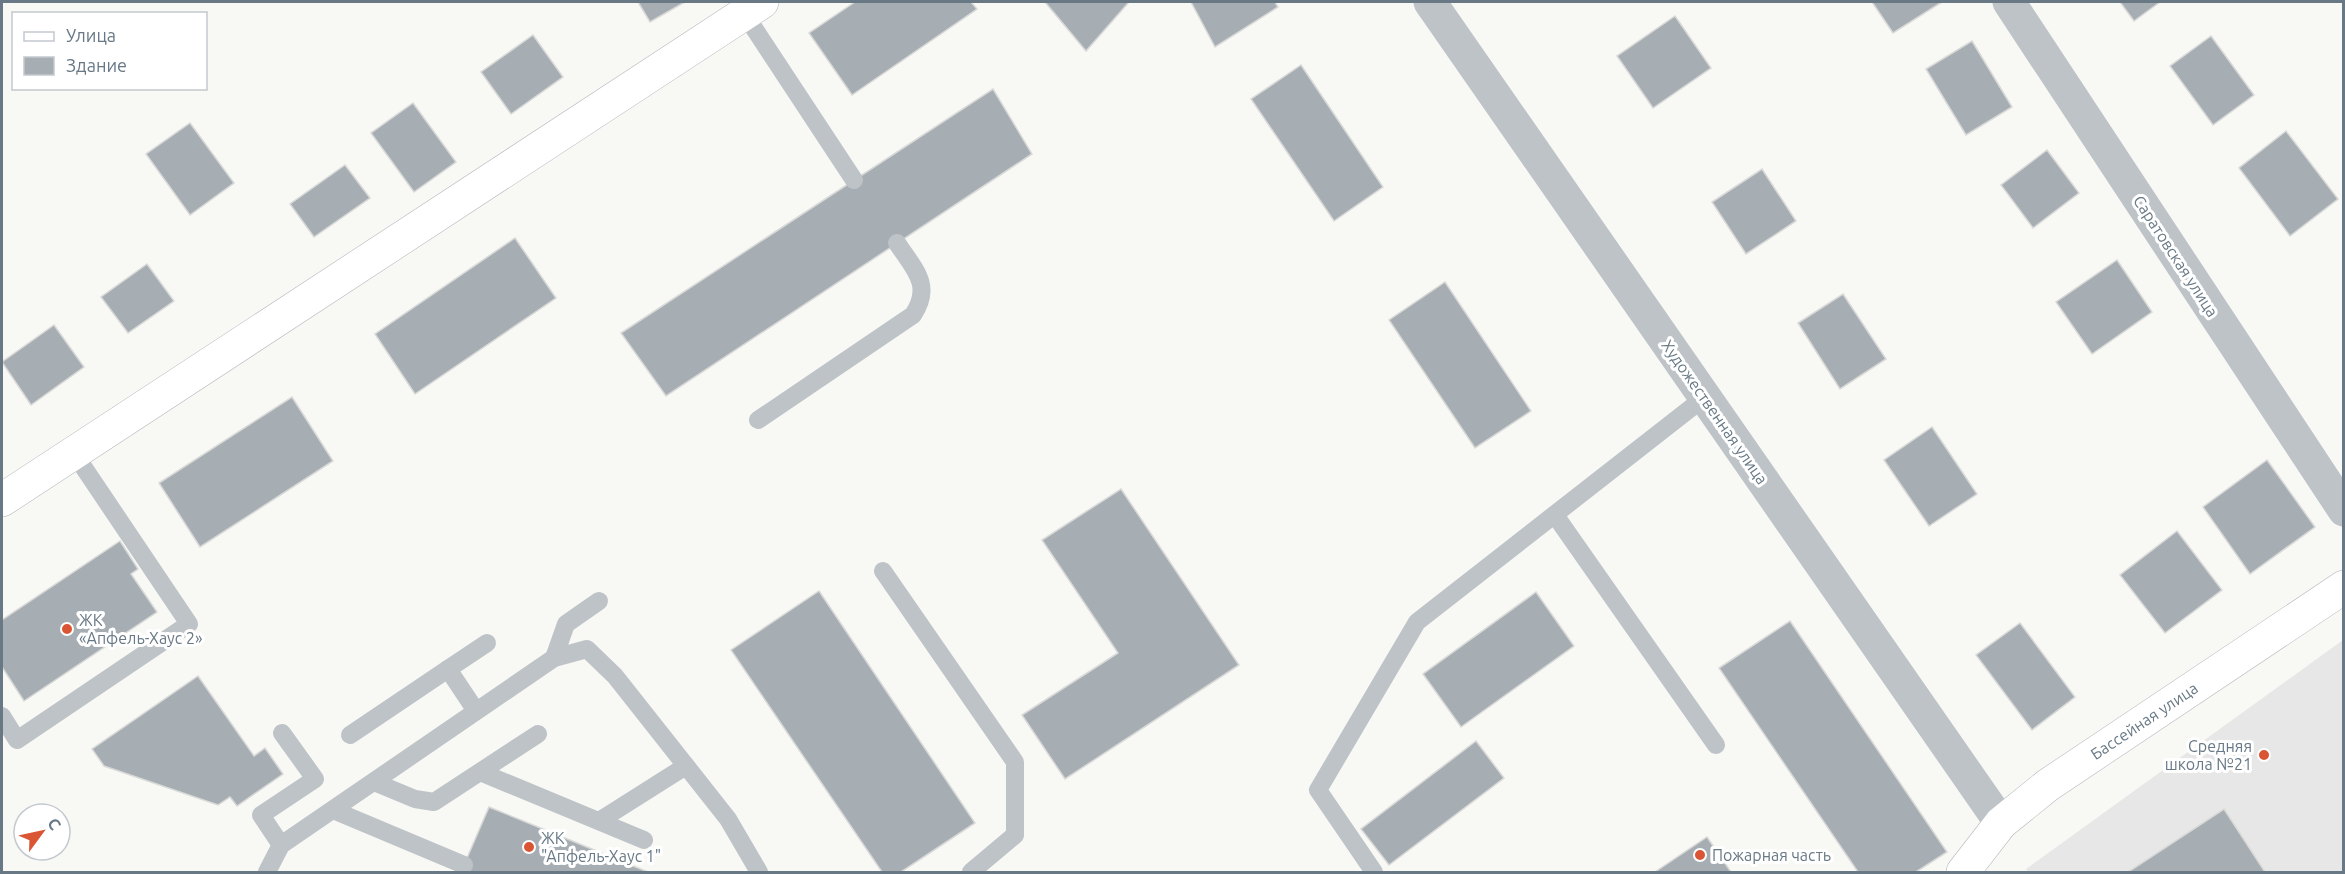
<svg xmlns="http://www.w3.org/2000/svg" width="2345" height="874" font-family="Ubuntu,sans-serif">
	<rect width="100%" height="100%" fill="#f8f8f5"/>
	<path fill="#e6e7e6" d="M 2343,640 L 2343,872 L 2028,872 L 2026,869 Z"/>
	<g fill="#a6aeb4" stroke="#d9d9d8" stroke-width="1.5">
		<path d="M 638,2 L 685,2 L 650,22 Z"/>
		<path d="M 855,2 L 971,2 L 977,9 L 852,95 L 809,33 Z"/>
		<path d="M 1045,2 L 1129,2 L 1086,51 Z"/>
		<path d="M 1191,2 L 1275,2 L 1278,7 L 1215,47 Z"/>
		<path d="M 1872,2 L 1942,2 L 1893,33 Z"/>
		<path d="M 2120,2 L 2160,2 L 2134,21 Z"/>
		<path d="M 1675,16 L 1711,68 L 1653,108 L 1617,56 Z"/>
		<path d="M 533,35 L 563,77 L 511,114 L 481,72 Z"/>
		<path d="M 2211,36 L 2254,95 L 2213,125 L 2170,66 Z"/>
		<path d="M 1972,41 L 2012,107 L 1966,135 L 1926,69 Z"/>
		<path d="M 1301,65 L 1383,187 L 1334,221 L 1251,99 Z"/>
		<path d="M 993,89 L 1032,154 L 666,396 L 621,333 Z"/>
		<path d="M 413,103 L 456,162 L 414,192 L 371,133 Z"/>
		<path d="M 190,123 L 234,183 L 190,215 L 146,154 Z"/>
		<path d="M 2286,131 L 2338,199 L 2290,236 L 2239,168 Z"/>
		<path d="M 2047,150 L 2079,193 L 2033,228 L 2001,185 Z"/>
		<path d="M 345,165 L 370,198 L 314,237 L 290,204 Z"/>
		<path d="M 1762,169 L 1796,221 L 1746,254 L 1712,202 Z"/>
		<path d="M 515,238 L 556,298 L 415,394 L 375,334 Z"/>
		<path d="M 2117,260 L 2152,312 L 2092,354 L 2056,302 Z"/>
		<path d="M 147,264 L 174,301 L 128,333 L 101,297 Z"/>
		<path d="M 1445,282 L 1531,411 L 1475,448 L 1389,320 Z"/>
		<path d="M 1843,294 L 1886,359 L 1840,389 L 1798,323 Z"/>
		<path d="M 54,325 L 84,367 L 31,405 L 2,362 Z"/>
		<path d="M 292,397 L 333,461 L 200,547 L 159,483 Z"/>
		<path d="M 1932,427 L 1977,494 L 1929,526 L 1884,460 Z"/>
		<path d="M 2267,460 L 2315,527 L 2250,574 L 2203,507 Z"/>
		<path d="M 1121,489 L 1239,665 L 1065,779 L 1022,715 L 1118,653 L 1042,540 Z"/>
		<path d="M 2177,531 L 2222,590 L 2165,633 L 2120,575 Z"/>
		<path d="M 120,541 L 138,569 L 131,574 L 157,612 L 24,701 L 2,667 L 2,620 Z"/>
		<path d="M 819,591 L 975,823 L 901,872 L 882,872 L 731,650 Z"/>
		<path d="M 1536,592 L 1574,646 L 1461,727 L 1423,674 Z"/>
		<path d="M 1790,621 L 1947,852 L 1916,872 L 1858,872 L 1719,668 Z"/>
		<path d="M 2020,623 L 2075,697 L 2032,730 L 1976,655 Z"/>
		<path d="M 198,676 L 254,756 L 265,748 L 283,774 L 237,806 L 230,797 L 218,805 L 104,766 L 92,749 Z"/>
		<path d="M 1476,741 L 1504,778 L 1389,865 L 1361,829 Z"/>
		<path d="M 489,807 L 543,829 L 648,872 L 461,872 Z"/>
		<path d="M 2224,809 L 2265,872 L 2128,872 Z"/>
		<path d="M 1707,837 L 1731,872 L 1655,872 Z"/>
	</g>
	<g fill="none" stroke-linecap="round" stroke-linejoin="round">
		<g stroke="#b1b7bb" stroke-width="34">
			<g id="secondary">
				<path d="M 2,500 L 762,2"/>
				<path id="s1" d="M 1963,872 L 2001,823 L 2048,785 L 2344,587"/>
			</g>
		</g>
		<g stroke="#bec3c7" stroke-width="18">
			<path d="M 744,13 L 854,180"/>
			<path d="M 758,420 L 913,315 C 933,285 914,269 897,243"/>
			<path d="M 1555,515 L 1716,745"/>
			<path d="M 883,571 L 1015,762 L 1015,835 L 971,872"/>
			<path d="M 554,658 L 566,624 L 599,601"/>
			<path d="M 476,711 L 448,669 L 487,643"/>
			<path d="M 2,716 L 17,740 L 189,624 L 74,453"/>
			<path d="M 350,735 L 448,669"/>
			<path d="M 480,772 L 644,840"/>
			<path d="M 374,782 L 415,799 L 434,802 L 538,734"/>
			<path d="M 333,810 L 464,865"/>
			<path d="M 599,821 L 686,766"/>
			<path d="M 281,845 L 261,815 L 315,779 L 282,733"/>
			<path d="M 267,872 L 281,845 L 554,658 L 587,649 L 615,676 L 728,819 L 759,872"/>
			<path d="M 1374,872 L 1318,790 L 1417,622 L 1705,397"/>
		</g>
		<g stroke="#bec3c7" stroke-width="33">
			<path d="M 1430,2 L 2001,823"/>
			<path d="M 2009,2 L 2344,510"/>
		</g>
		<use href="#secondary" stroke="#fff" stroke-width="33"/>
	</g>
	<g fill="#da5533" stroke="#fff" stroke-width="2">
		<circle cx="67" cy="629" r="6"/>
		<circle cx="2264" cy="755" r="6"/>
		<circle cx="529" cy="847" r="6"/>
		<circle cx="1700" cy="855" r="6"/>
	</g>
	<g text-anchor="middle" stroke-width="6" stroke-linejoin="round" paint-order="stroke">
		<g font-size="16" fill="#687985" stroke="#fff">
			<text transform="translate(2176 256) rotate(57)" y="6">Саратовская улица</text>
			<text transform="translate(1715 412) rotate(55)" y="6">Художественная улица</text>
			<text dy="6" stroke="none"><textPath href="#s1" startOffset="238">Бассейная улица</textPath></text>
		</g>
		<g font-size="16" fill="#687985" stroke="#fff" text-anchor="start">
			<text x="79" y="626">ЖК<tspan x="79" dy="18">«Апфель-Хаус 2»</tspan></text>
			<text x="2252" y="752" text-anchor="end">Средняя<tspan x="2252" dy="18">школа №21</tspan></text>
			<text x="541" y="844">ЖК<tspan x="541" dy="18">"Апфель-Хаус 1"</tspan></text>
			<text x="1712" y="861">Пожарная часть</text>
		</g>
	</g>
	<rect width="2345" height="874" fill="none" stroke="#687985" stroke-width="6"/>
	<rect x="12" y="12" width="195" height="78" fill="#ffffff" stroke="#c3c9ce" stroke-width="1.5"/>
	<rect x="24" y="32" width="30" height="9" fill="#ffffff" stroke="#c3c9ce" stroke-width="1.5"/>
	<text x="66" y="42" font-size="18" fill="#687985">Улица</text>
	<rect x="24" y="57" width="30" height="18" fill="#a6aeb4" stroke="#c3c9ce" stroke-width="1.5"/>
	<text x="66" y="72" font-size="18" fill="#687985">Здание</text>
	<g transform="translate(42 832) rotate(57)"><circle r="28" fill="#ffffff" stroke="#c3c9ce" stroke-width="1.5"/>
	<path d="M0-4.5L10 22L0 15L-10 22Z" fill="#da5533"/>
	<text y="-9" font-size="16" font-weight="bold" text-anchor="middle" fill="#687985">С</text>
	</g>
</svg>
